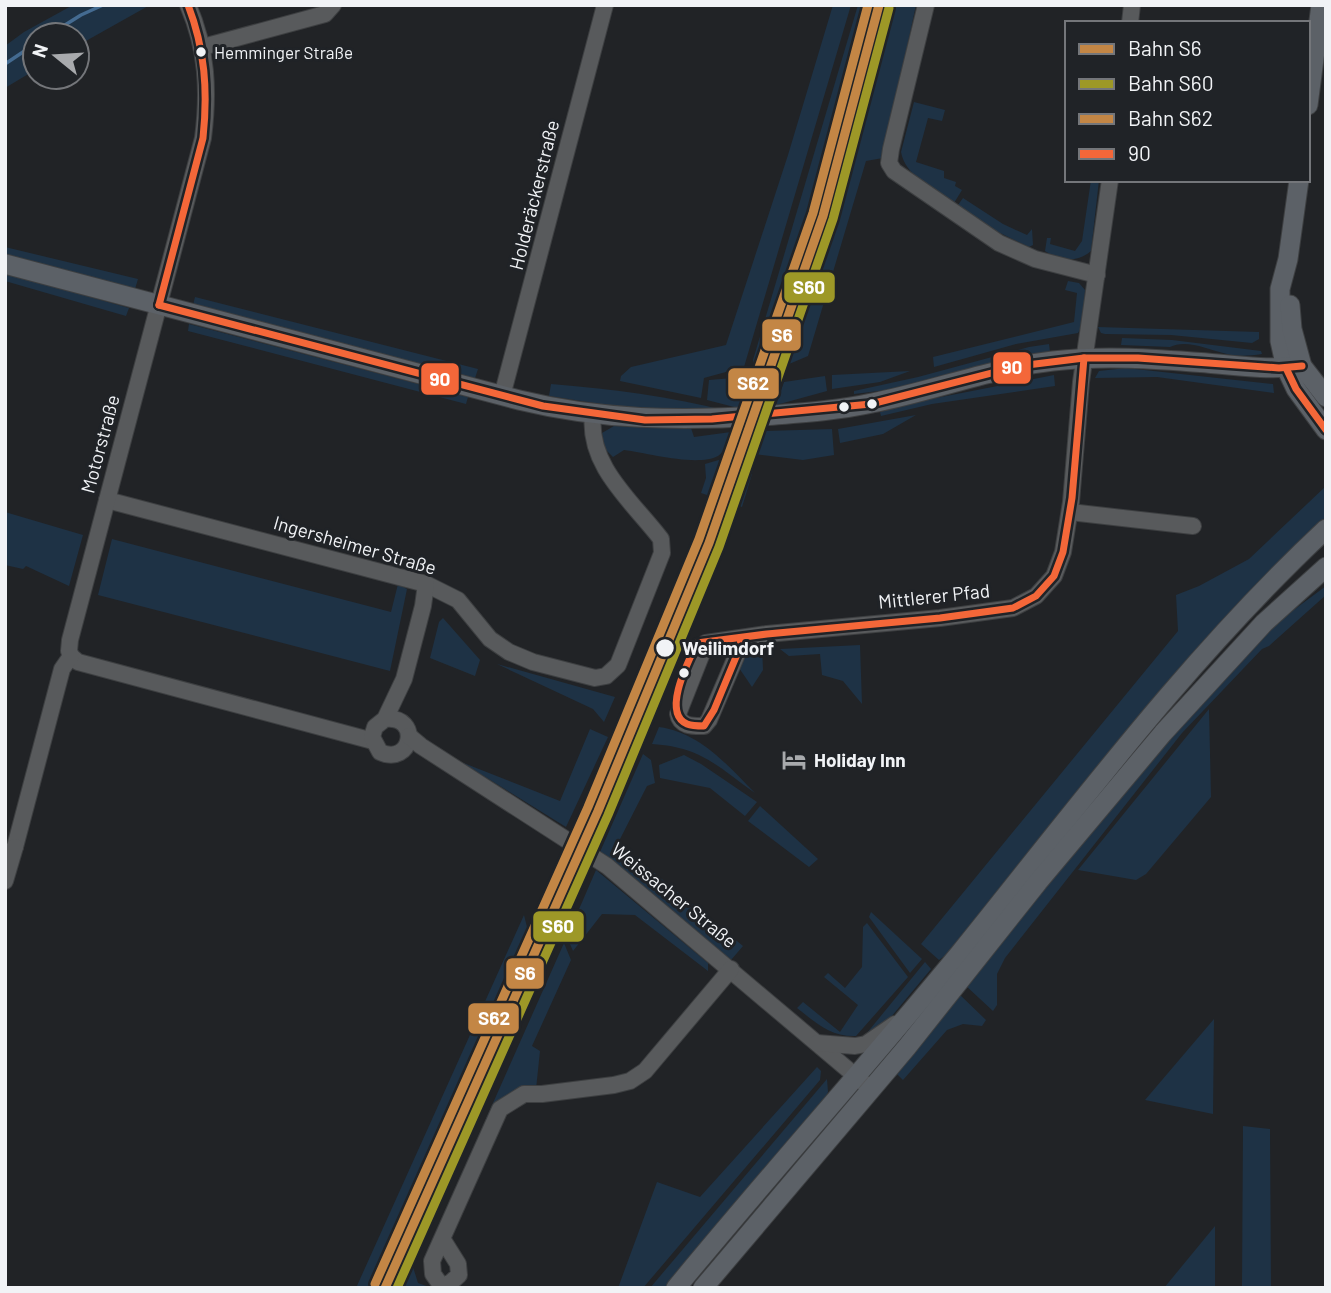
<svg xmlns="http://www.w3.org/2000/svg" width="1331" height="1293" font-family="Barlow,sans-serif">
	<rect width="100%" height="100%" fill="#212326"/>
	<g fill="#1e3245">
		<path d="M 73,5 L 150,5 L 77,46 L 77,35 L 35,35 L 35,70 L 5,88 L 5,46 L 24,32 Z"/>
		<path d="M 833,5 L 851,5 L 744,367 L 704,378 L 701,398 L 620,381 L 621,376 L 631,367 L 726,345 L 788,155 Z"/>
		<path d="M 858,5 L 868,5 L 831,147 L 757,382 L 753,360 Z"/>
		<path d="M 887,5 L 916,5 L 883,158 L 866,161 L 808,356 L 782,367 L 778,362 L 843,156 Z"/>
		<path d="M 914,102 L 945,110 L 942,121 L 928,118 L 916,162 L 944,171 L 944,178 L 956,182 L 955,186 L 962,190 L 954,203 C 935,189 905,176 901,152 Z"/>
		<path d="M 1091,180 L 1099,180 L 1091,251 C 1078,263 1059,261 1045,251 L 1047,238 L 1051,238 L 1050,244 L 1075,251 L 1082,241 Z"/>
		<path d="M 963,198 L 1003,224 L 1027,235 L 1032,229 L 1033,245 L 1029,247 L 996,231 L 958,205 Z"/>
		<path d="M 5,247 L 138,279 L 135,289 L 5,256 Z"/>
		<path d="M 5,273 L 129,308 L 126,316 L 5,281 Z"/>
		<path d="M 1068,281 L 1079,283 L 1085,290 L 1083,324 L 1078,333 L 1016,344 L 934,367 L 933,357 L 1074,322 L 1077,293 L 1065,290 Z"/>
		<path d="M 195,297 L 478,369 L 475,378 L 193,305 Z"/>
		<path d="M 189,324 L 468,397 L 466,404 L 188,331 Z"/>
		<path d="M 1098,327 L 1259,332 L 1259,339 L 1252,343 L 1171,335 L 1105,334 L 1101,333 Z"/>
		<path d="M 1122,338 L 1172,340 L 1261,351 L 1262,354 C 1249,356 1236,357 1223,353 C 1208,349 1185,339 1170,347 L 1121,345 Z"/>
		<path d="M 1049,344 L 1050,352 L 887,390 L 854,394 L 854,391 L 918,377 L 1029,347 Z"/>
		<path d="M 1126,368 L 1273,384 L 1274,393 L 1157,377 L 1095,378 L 1099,371 Z"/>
		<path d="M 910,371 L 880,382 L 832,389 L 832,375 Z"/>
		<path d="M 1054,375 L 1055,386 L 932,404 L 881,416 L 880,412 L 931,399 Z"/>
		<path d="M 825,376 L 827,391 L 776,405 L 784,382 Z"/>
		<path d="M 745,377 L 745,391 L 738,408 L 707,400 L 709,380 Z"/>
		<path d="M 551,384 C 611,389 669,396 727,411 L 633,409 L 549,396 Z"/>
		<path d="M 916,415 L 883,434 L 840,443 L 838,429 Z"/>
		<path d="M 614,426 L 691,428 L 694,437 L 731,432 C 728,440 726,451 718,456 C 697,467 648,453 624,450 L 613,457 L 605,449 L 602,433 Z"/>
		<path d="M 832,429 L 834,455 L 803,460 L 754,454 L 752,474 L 742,507 L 731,503 L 753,444 L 756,444 L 766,431 Z"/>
		<path d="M 735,432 L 738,433 L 716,498 L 701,493 L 706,478 L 705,464 L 722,459 Z"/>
		<path d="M 1326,486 L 1326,520 L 960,944 L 939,960 L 921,944 L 1178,631 L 1176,595 L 1199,586 L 1249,559 Z"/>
		<path d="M 5,512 L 83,535 L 69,586 L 26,566 L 23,569 L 5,565 Z"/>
		<path d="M 112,539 L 391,612 L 398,584 L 407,589 L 390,671 L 98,595 Z"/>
		<path d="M 1326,586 L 1326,595 L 1269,646 L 1262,649 L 1182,733 L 1005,958 L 997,974 L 997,1005 L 993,1011 L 965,985 L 1187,716 L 1276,623 Z"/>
		<path d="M 443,618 L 480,660 L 475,676 L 430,658 L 439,622 Z"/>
		<path d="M 860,645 L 862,704 L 843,681 L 822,675 L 820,654 L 789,656 L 780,649 Z"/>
		<path d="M 743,647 L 762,647 L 763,670 L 752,687 L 737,665 Z"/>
		<path d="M 497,664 L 615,697 L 604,722 L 593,709 Z"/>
		<path d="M 1209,709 L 1211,797 L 1146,874 L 1136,880 L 1078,870 Z"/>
		<path d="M 659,727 C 701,733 727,765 755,793 C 717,766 701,747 652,744 Z"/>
		<path d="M 590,729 L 608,737 L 566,827 L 461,762 L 560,801 Z"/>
		<path d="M 643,754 L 651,760 L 655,783 L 647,786 L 618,843 L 743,946 L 731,960 L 600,852 Z"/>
		<path d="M 684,755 L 701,764 L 757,802 L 745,816 L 710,788 L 660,778 L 659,765 Z"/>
		<path d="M 760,806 L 818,859 L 809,867 L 748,821 Z"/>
		<path d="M 583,861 L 586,863 L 575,895 L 413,1267 L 418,1283 L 432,1288 L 391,1288 Z"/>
		<path d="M 596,870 L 708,963 L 708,971 L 635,915 L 602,914 L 573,951 L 567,937 Z"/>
		<path d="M 871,912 L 922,959 L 910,973 L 869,917 Z"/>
		<path d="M 524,915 L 530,939 L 375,1288 L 356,1288 Z"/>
		<path d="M 867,923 L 908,977 L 856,1036 C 831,1037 816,1023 797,1008 L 803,1002 L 840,1032 L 858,1005 L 824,977 L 828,973 L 845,988 L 862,967 L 863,927 Z"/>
		<path d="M 564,943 L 571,960 L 532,1046 L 540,1051 L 536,1089 L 490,1123 L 485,1121 Z"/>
		<path d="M 925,962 L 931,969 L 881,1029 L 862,1039 Z"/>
		<path d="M 958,993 L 986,1020 L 982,1026 L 963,1024 L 947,1030 L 903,1080 L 896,1073 Z"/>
		<path d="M 1214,1019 L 1213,1114 L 1145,1100 Z"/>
		<path d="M 817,1067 L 821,1071 L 820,1080 L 643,1288 L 618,1288 L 657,1182 L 700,1197 Z"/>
		<path d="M 827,1079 L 828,1092 L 823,1103 L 669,1288 L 650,1288 Z"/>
		<path d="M 1243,1126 L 1270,1129 L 1271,1288 L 1242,1288 Z"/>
		<path d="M 1215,1226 L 1215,1288 L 1164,1288 Z"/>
	</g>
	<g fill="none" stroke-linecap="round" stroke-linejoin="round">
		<g stroke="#446b91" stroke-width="3.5">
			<path d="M 49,35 L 81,15 L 103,5"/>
			<path d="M 5,64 L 35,44"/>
		</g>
		<g stroke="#3d3f41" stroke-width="18">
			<g id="minor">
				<path d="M 926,5 L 891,149 L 889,163 L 894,171 L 999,243 L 1035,259 L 1097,275"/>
				<path d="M 1130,23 L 1132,5"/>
				<path d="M 203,47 L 325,14 L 333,5"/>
				<path d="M 502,396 L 605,5"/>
				<path d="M 107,500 L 426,584 L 458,600 L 490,639 L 509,652 L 533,662 L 595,678 L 606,676 L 618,665 L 662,553 L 661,539 C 633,502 587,466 593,414"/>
				<path d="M 1070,512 L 1193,526"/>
				<path d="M 740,638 L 741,645 L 709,720 L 704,726 C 694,726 680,727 678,714 L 706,643 L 767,634 L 940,618 L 1013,608 L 1036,596 L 1054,576 L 1063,552 L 1071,502 L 1081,382 L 1110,180"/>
				<path d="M 71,656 L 78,662 L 373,741"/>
				<path d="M 385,719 C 422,715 412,767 380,752 L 372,737 L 375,727 L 385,719 L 404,679 L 423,606 L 426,584"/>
				<path d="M 409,736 L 421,746 L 607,866 L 865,1084"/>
				<path d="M 15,847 L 62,669 L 71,656 L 69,651 L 70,640 L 203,138 C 209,91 207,49 188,5"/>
				<path d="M 5,859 L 15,847 L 5,881"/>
				<path d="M 817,1043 L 855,1046 L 866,1044 L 895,1024"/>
				<path d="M 443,1240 L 458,1264 L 459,1275 L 448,1285 L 440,1284 L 433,1274 L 432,1261 L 500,1109 L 524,1094 L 542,1094 L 614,1085 L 630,1081 L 645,1071 L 731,969"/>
			</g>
		</g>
		<g stroke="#3d3f41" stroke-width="21">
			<g id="major">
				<path d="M 1308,105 L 1321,5"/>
				<path d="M 1299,180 L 1288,259 L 1280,289 L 1280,341 L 1286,368 L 1296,389 L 1326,430"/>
				<path d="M 5,264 L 519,400 C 601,420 678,421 762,416 C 799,413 836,411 872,403 C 933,391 992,368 1053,361 C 1105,355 1155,359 1207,363 C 1239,366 1271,370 1302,366"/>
				<path d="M 1290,305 L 1292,329 L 1302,366 L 1326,397"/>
				<path d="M 676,1288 C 769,1175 867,1066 960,953 C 1077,808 1189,657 1326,529"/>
				<path d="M 703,1288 L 907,1047 L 1038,882 L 1163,733 L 1264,623 L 1326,567"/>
			</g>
		</g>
		<use href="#minor" stroke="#585a5c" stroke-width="16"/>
		<use href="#major" stroke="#5c6167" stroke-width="19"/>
		<g stroke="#202327" stroke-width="12">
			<g id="bus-1">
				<path d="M 159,305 L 543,406 L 645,420 L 712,419 L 871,404 L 1019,366 L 1084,358 L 1138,358 L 1279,368 L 1302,366"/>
				<path d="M 159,305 L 203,138 C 208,91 205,49 188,5"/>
				<path d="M 1286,368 L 1296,389 L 1326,430"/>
				<path d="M 697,643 L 767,634 L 940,618 L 1013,608 L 1036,596 L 1054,576 L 1063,552 L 1072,498 L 1084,358"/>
				<path d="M 697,643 C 689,660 661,713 687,724 C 692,726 699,726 704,726 L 714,710 L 741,645 L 740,638"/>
			</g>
		</g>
		<use href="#bus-1" stroke="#f46739" stroke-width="7"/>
		<g stroke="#202327" stroke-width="14">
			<path id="rail-1" d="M 385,1288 L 598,811 L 709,543 L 823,216 L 879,5"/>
		</g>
		<g stroke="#202327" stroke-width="14">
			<path id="rail-2" d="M 397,1288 L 608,815 L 719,547 L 833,219 L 889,8"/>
		</g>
		<g stroke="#202327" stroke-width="14">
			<path id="rail-3" d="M 375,1284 L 588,807 L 699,539 L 813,213 L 868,5"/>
		</g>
		<use href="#rail-1" stroke="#c38645" stroke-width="9"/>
		<use href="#rail-2" stroke="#9d9827" stroke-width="9"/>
		<use href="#rail-3" stroke="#c38645" stroke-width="9"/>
	</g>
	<defs>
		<g id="hotel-bare" transform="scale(1.89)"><path d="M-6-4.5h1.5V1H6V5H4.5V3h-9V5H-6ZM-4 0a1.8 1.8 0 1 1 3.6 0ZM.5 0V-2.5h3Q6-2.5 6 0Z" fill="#a8aaad" stroke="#202327" stroke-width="2.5" paint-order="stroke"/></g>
	</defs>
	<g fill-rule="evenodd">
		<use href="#hotel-bare" x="794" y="760"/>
	</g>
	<g fill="#f1f3f6" stroke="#202327" stroke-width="2.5">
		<circle cx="201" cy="52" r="6"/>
		<circle cx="872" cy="404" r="6"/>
		<circle cx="844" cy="407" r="6"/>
		<circle cx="665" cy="648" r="10"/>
		<circle cx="684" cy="673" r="6"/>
	</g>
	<g text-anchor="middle" stroke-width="6" stroke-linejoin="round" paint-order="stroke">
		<g font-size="17" fill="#f1f3f6" stroke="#202327" text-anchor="start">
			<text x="214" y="59">Hemminger Straße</text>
		</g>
		<g font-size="19" fill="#f1f3f6" stroke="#202327">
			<text transform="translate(534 195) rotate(-76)" y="7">Holderäckerstraße</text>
			<text transform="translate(100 444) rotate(-75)" y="7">Motorstraße</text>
			<text transform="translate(355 545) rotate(16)" y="7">Ingersheimer Straße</text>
			<text transform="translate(934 596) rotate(-6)" y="7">Mittlerer Pfad</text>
			<text transform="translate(674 895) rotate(39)" y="7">Weissacher Straße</text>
		</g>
		<g font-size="19" font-weight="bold" fill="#f1f3f6" stroke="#202327" text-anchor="start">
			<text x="682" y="655">Weilimdorf</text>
		</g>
		<g font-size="19" font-weight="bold" fill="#f1f3f6" stroke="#202327" text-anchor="start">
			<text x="814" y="767">Holiday Inn</text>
		</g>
	</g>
	<g stroke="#202327" stroke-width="2.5">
		<rect x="783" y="271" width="53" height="33" rx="7" fill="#9d9827"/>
		<rect x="761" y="318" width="41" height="34" rx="7" fill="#c38645"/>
		<rect x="992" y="351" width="40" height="34" rx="7" fill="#f46739"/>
		<rect x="420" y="362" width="40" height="34" rx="7" fill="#f46739"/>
		<rect x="727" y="367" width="53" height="33" rx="7" fill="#c38645"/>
		<rect x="532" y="910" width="53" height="33" rx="7" fill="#9d9827"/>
		<rect x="505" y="957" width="40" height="33" rx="7" fill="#c38645"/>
		<rect x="467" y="1002" width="53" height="33" rx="7" fill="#c38645"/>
	</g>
	<g font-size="19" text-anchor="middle" font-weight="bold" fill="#fff">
		<text x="809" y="294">S60</text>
		<text x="782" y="342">S6</text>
		<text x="1012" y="374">90</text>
		<text x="440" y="386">90</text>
		<text x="753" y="390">S62</text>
		<text x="558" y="933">S60</text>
		<text x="525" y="980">S6</text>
		<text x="494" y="1025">S62</text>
	</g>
	<rect width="1331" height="1293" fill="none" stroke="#f1f3f6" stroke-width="14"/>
	<rect x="1065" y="21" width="245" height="161" fill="#202327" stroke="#74767a" stroke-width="2"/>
	<rect x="1079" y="44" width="35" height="10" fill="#c38645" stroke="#74767a" stroke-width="2"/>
	<text x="1128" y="56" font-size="21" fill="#f1f3f6">Bahn S6</text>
	<rect x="1079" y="79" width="35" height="10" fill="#9d9827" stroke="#74767a" stroke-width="2"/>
	<text x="1128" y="91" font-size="21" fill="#f1f3f6">Bahn S60</text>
	<rect x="1079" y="114" width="35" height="10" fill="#c38645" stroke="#74767a" stroke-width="2"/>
	<text x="1128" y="126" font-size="21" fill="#f1f3f6">Bahn S62</text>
	<rect x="1079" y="149" width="35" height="10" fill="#f46739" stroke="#74767a" stroke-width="2"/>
	<text x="1128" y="161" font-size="21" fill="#f1f3f6">90</text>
	<g transform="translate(56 56) rotate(288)"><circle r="33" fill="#202327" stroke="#74767a" stroke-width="2"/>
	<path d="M0-5L12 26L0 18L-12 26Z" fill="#a8aaad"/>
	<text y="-10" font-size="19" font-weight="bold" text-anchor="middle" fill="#f1f3f6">N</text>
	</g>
</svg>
